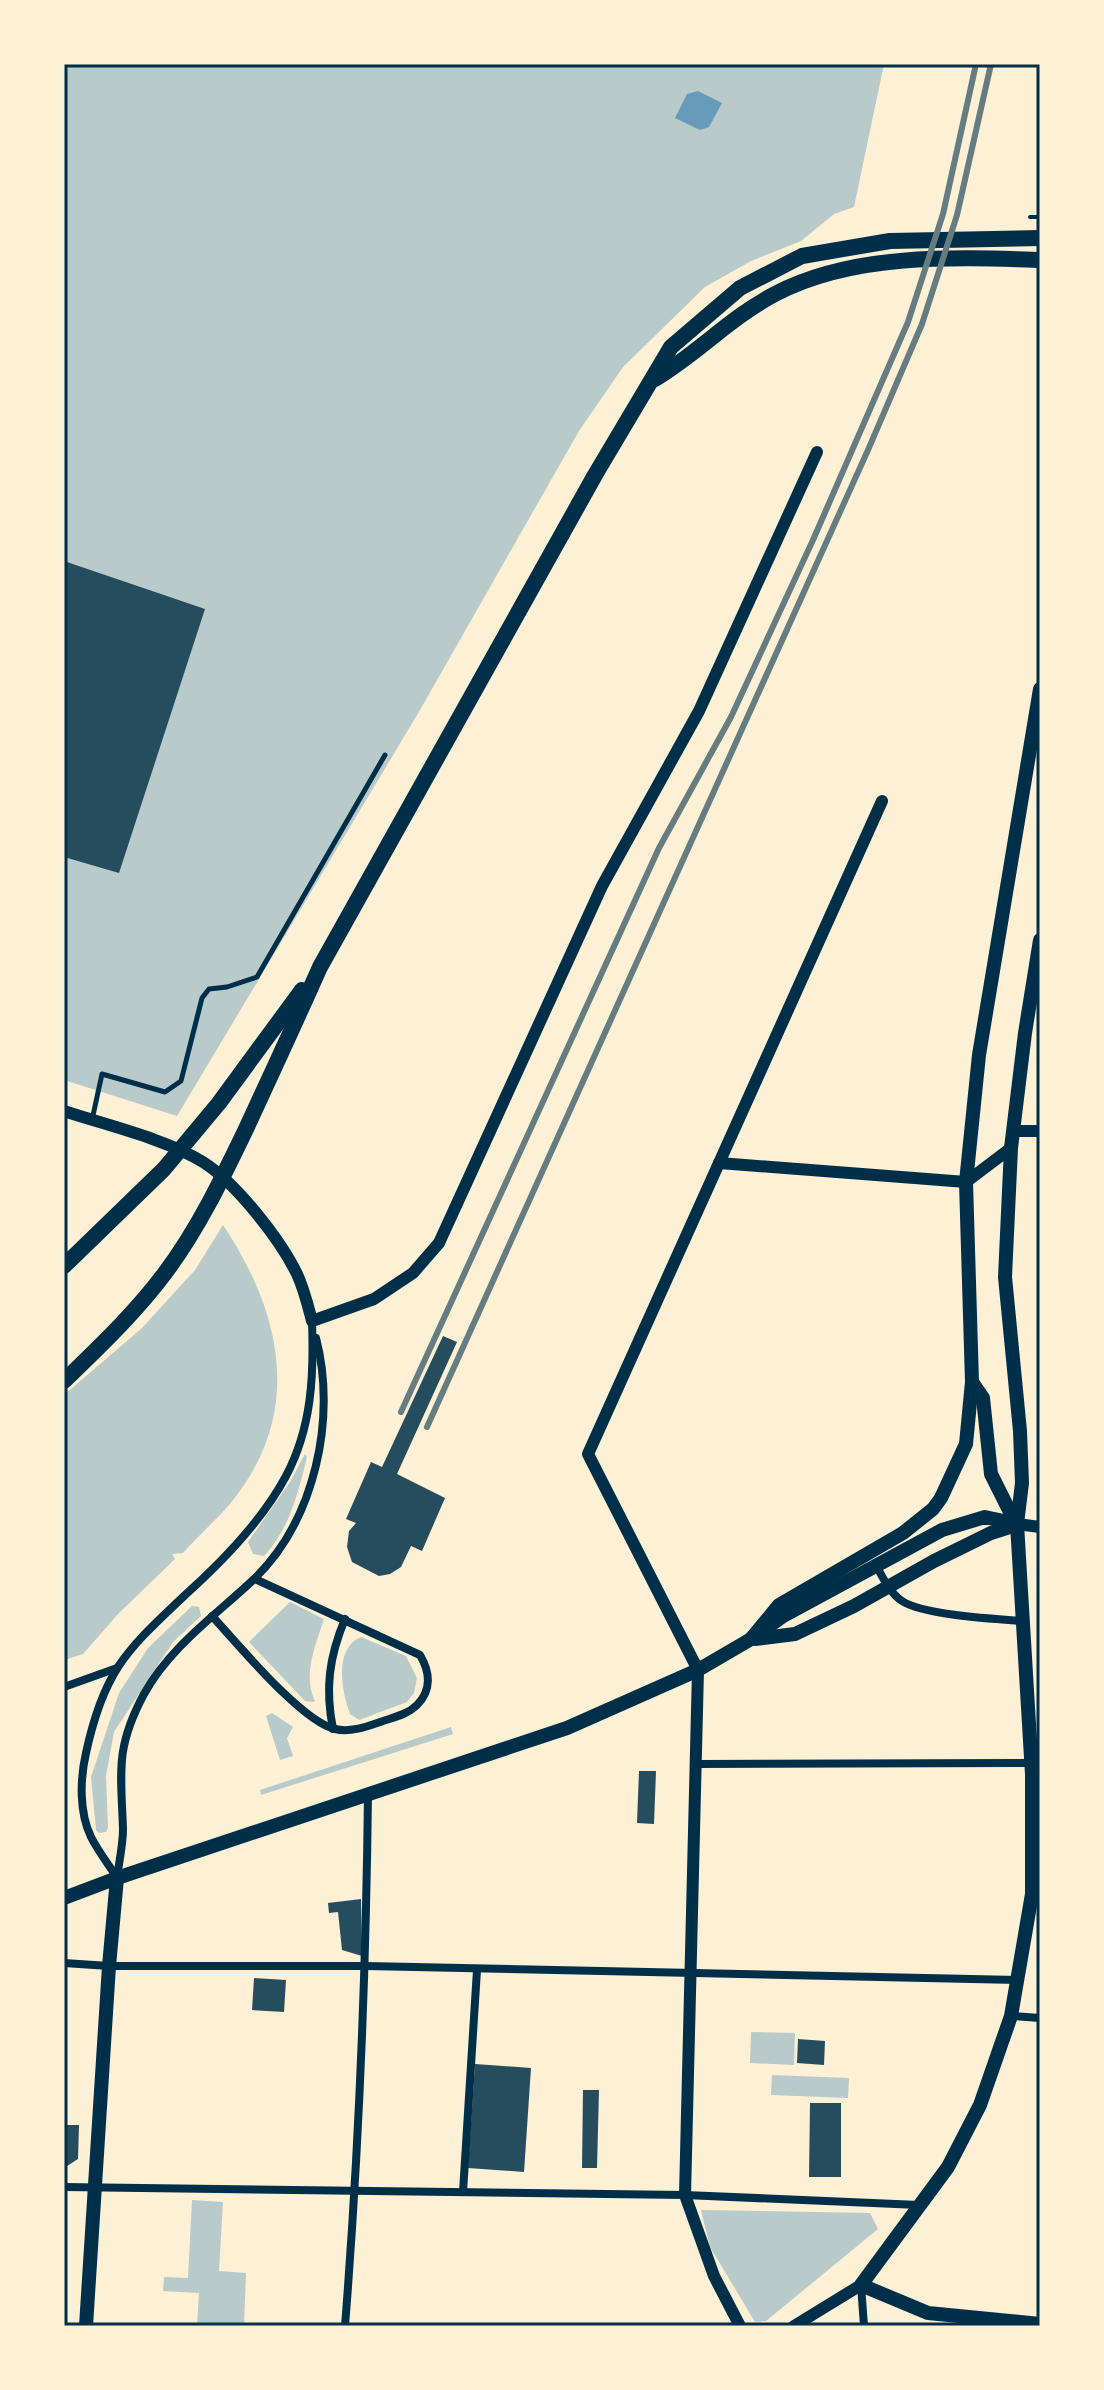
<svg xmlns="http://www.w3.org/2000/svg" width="1104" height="2390" font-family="'IBM Plex Serif',serif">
	<rect width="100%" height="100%" fill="#fdf0d5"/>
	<g fill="#b9caca">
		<path d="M 64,64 L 884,64 L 854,207 L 834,214 L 801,241 L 751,261 L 705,287 L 623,367 L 579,431 L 420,710 L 177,1116 L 64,1080 Z"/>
		<path d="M 223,1225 C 283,1315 304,1414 230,1504 C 215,1521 198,1536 183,1553 L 172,1554 L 175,1559 L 118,1614 L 83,1654 L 64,1660 L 64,1395 L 142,1328 L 195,1270 Z"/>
		<path d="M 305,1454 L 307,1457 C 298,1493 290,1528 264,1556 L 253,1554 L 248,1542 L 290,1482 Z"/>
		<path d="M 290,1602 L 324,1619 C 316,1644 302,1676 315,1701 L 313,1702 L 305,1701 L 249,1642 Z"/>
		<path d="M 192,1606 L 199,1607 L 201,1616 L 173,1642 L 114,1732 L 106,1776 L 108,1827 L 106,1832 L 99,1833 L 96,1830 L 91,1777 L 119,1693 L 148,1648 Z"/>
		<path d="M 361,1637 L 406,1656 L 417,1678 L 414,1693 L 407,1702 L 359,1720 L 350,1714 C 342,1693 333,1648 361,1637 Z"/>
		<path d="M 272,1713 L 293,1727 L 287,1738 L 293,1756 L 280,1760 L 266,1716 Z"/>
		<path d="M 451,1727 L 453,1734 L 261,1795 L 260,1790 Z"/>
		<path d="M 751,2032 L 795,2033 L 794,2065 L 750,2063 Z"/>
		<path d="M 772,2075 L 849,2078 L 848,2098 L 771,2095 Z"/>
		<path d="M 192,2200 L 223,2202 L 219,2271 L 246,2273 L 244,2326 L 197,2326 L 199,2293 L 163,2291 L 164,2277 L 188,2278 Z"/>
		<path d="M 701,2210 L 870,2213 L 878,2229 L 766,2321 L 755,2322 L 710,2247 Z"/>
	</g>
	<path fill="#669bbc" d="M 698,91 L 722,103 L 709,127 L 700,130 L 675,118 L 687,94 Z"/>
	<g fill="#264d5e">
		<path d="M 64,561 L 205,609 L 119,873 L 64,857 Z"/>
		<path d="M 443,1336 L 457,1342 L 397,1474 L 445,1498 L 422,1551 L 411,1546 L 401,1567 L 390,1574 L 379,1576 L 352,1562 L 347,1547 L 349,1531 L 356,1523 L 346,1519 L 371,1462 L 382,1467 Z"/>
		<path d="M 639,1771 L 656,1771 L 654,1824 L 637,1823 Z"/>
		<path d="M 361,1899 L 362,1956 L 342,1950 L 338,1912 L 329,1913 L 328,1903 Z"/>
		<path d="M 254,1978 L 286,1980 L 284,2012 L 252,2010 Z"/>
		<path d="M 798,2039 L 825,2041 L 824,2065 L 797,2063 Z"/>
		<path d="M 475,2064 L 531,2068 L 524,2172 L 468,2168 Z"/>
		<path d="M 583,2090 L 599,2090 L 597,2168 L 582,2168 Z"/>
		<path d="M 810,2103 L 841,2103 L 841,2177 L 809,2177 Z"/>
		<path d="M 64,2125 L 79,2125 L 78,2159 L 64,2168 Z"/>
	</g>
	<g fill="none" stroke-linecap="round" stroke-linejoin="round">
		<path stroke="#003049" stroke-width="4" d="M 1030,217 L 1040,217"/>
		<path stroke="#003049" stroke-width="5" d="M 92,1120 L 102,1074 L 165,1092 L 181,1081 L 202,998 L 209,989 L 227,987 L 257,977 L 385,755"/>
		<g stroke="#003049" stroke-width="8">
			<path d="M 876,1565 C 883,1578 890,1593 902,1601 C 923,1615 995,1619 1022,1621"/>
			<path d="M 212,1616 C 237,1643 302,1722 335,1729 C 351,1733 368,1726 383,1721 C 395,1717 408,1714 417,1705 C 432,1690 430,1672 420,1655 L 255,1579"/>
			<path d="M 64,1687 L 117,1668"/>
			<path d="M 333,1729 C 325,1689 329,1657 345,1619"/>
			<path d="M 695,1764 L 1031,1763"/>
			<path d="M 117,1878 C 109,1865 98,1851 91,1837 C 79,1812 80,1779 86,1753 C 92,1725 102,1692 118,1667 C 136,1640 160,1619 184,1596 C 222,1562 262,1521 286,1476 C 312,1427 314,1375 312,1321"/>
			<path d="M 117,1878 C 119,1862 123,1845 123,1829 C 121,1772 115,1748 144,1694 C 170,1647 215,1616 253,1580 C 315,1521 337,1418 316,1338"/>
			<path d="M 64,1963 L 109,1966 L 366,1966 L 1018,1980"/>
			<path d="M 1011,2016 L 1040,2018"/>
			<path d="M 64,2187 L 685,2195 L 919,2205"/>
			<path d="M 463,2192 L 477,1970"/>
			<path d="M 861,2285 L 864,2326"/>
			<path d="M 345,2326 C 359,2149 366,1972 368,1794"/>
		</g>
		<g stroke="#003049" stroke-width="12">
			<path d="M 64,1111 C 106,1125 166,1139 203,1162 C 236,1183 280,1239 297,1274 C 304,1289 308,1306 312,1321 L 374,1299 L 413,1273 L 439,1243 L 602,886 L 699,711 L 817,452"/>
			<path d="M 1014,1131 L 1040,1131"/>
			<path d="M 719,1163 L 966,1182 L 1011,1148"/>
			<path d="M 1017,1524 L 1040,1527"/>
			<path d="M 740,2326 L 714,2276 L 685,2195 L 698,1670 L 588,1454 L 882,801"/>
			<path d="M 794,2326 L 861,2285"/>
		</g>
		<g stroke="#003049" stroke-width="14">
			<path d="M 1040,940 L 1025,1033 L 1011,1148 L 1005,1277 L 1020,1431 L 1022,1483 L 1017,1524 L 1032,1774 L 1032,1894 L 1011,2016 L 980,2105 L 948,2167 L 861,2285 L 928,2313 L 1040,2324"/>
			<path d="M 972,1382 L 983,1398 L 991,1474 L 1016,1524"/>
			<path d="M 751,1639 L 779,1605 L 903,1533 L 933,1509 L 941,1498 L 966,1444 L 972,1382 L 966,1182 L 979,1055 L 1040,689"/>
			<path d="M 755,1639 L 795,1634 L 854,1606 L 934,1561 L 991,1533 L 1016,1525"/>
			<path d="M 64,1898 L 117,1878 L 567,1728 L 698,1670 L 751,1639 L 783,1616 L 942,1530 L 985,1517 L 1017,1524"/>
			<path d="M 86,2326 L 109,1966 L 117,1878"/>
		</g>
		<g stroke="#003049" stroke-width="16">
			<path d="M 655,379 C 698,353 731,317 775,294 C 853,253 954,257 1040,260"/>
			<path d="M 64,1266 L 164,1169 L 219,1103 L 302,990"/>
			<path d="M 64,1381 C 99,1347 136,1312 165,1273 C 198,1229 222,1179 246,1129 C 271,1075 296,1021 320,967 L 595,475 L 671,347 L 740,288 L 802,256 L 890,241 L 1040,238"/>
		</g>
		<g stroke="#657d81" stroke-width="6">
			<path d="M 401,1412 L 659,848 L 731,717 L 813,540 L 908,322 L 943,214 L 976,64"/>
			<path d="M 427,1427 L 868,450 L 922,324 L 957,215 L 991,64"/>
		</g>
	</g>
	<rect width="1104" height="2390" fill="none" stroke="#fdf0d5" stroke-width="132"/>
	<rect x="66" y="66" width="972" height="2258" fill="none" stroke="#003049" stroke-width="3"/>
</svg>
